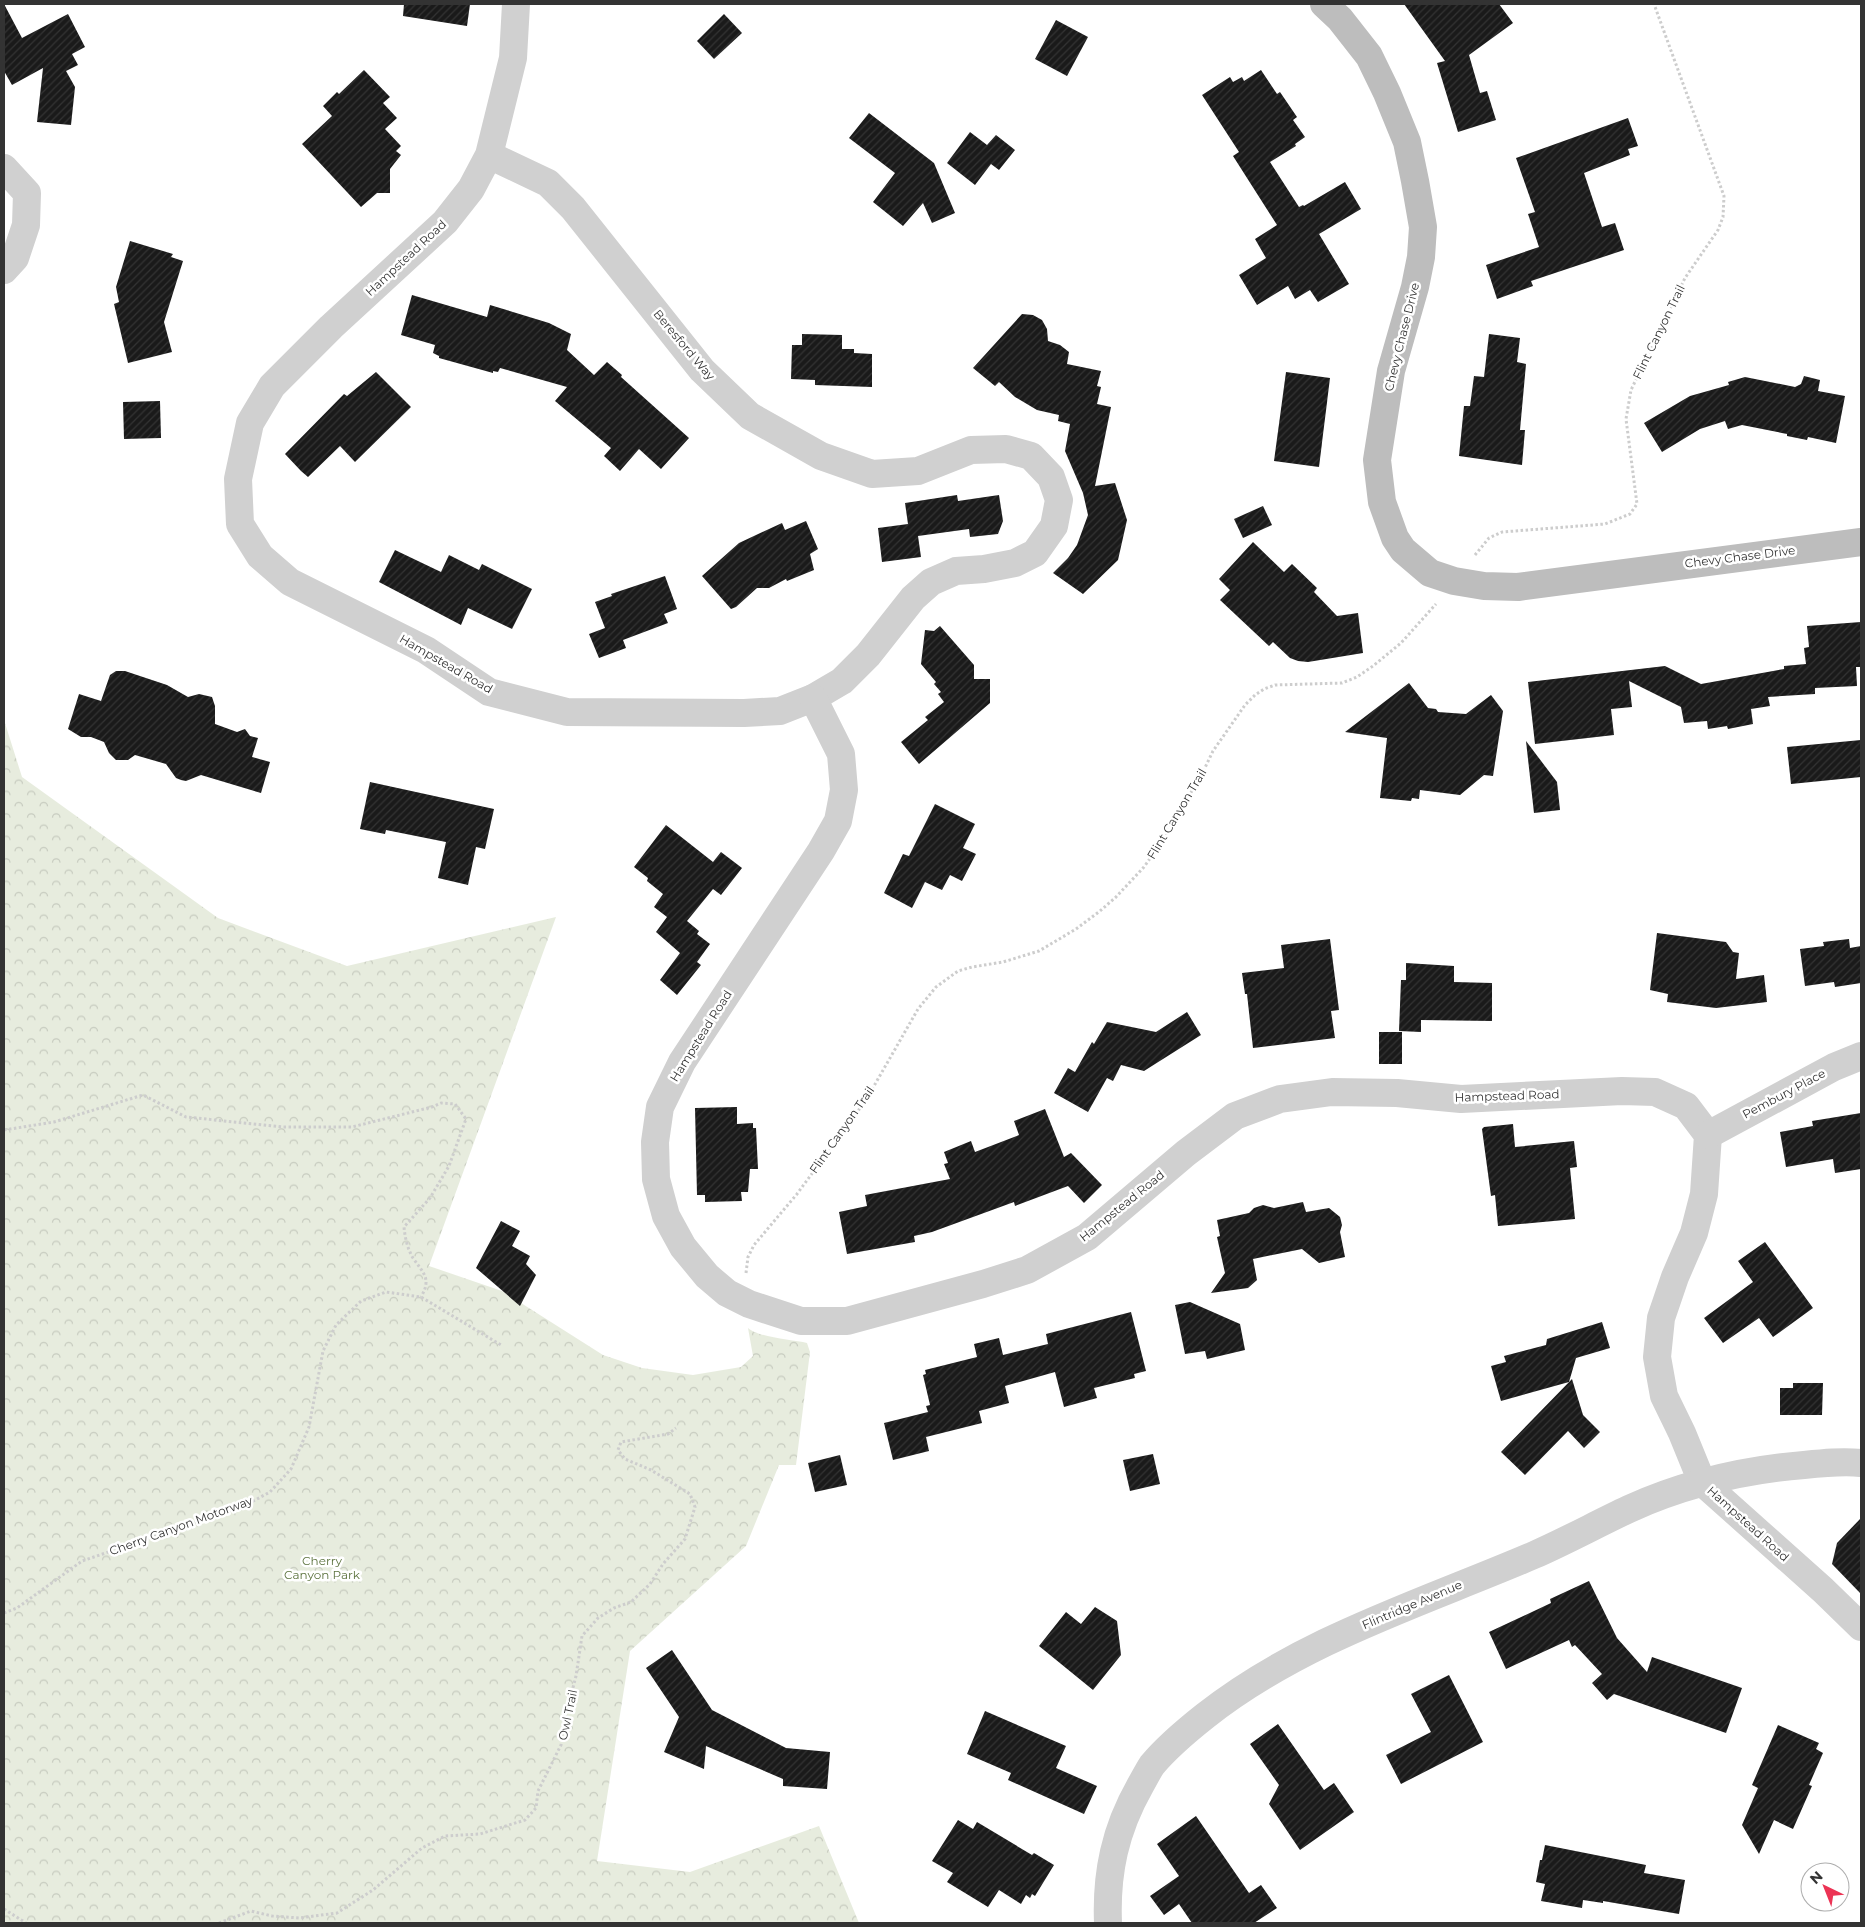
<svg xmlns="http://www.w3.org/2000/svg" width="1865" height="1927" font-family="Montserrat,sans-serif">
	<defs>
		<pattern id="forest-crowns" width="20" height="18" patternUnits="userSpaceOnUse" patternTransform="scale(1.25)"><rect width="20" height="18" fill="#e7ecde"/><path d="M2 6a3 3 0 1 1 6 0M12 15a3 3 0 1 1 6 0" fill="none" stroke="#c7cbbf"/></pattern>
		<pattern id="building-hatch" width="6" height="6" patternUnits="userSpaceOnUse" patternTransform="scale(1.25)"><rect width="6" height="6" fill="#1a1a1a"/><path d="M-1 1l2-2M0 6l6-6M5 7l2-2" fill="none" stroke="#333"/></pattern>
	</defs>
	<rect width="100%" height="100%" fill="#fff"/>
	<path fill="url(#forest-crowns)" d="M 4,720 L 22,777 L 218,918 L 347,966 L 556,917 L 429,1266 L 502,1291 L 603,1355 L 642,1368 L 693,1375 L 741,1367 L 753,1356 L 748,1328 C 757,1337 793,1340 807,1343 L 810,1352 L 796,1465 L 779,1465 L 746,1546 L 630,1651 L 597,1861 L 690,1872 L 819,1826 L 859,1923 L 4,1923 Z"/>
	<g fill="url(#building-hatch)">
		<path d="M 4,4 L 22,38 L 68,14 L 85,47 L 72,54 L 78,65 L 66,71 L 75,87 L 71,125 L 37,122 L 43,68 L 12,85 L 4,71 Z"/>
		<path d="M 404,4 L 470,4 L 467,26 L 403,16 Z"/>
		<path d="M 1404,4 L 1499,4 L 1513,23 L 1469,55 L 1480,93 L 1487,91 L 1496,120 L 1458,132 L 1437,63 L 1445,61 Z"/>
		<path d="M 724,14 L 742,33 L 714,59 L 697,41 Z"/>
		<path d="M 1056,20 L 1088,37 L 1067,76 L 1035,59 Z"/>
		<path d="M 364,70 L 390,97 L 383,103 L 397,118 L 385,129 L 401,146 L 396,151 L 401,155 L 390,169 L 390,193 L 377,193 L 361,207 L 302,144 L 332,116 L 323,106 L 337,92 L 339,94 Z"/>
		<path d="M 1261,70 L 1277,94 L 1280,92 L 1297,117 L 1293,120 L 1305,137 L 1295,144 L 1296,146 L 1270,162 L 1299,207 L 1303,205 L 1304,206 L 1345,182 L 1361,209 L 1319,234 L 1349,284 L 1318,302 L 1310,290 L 1295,299 L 1288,286 L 1257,305 L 1239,275 L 1266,258 L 1255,239 L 1277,225 L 1233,156 L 1239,152 L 1202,95 L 1230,77 L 1233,82 L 1242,77 L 1244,81 Z"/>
		<path d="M 869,113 L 934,163 L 955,213 L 932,223 L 923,203 L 903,226 L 873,202 L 895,173 L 849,138 Z"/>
		<path d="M 1628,118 L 1638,146 L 1628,149 L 1630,155 L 1584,173 L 1602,227 L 1615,223 L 1624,250 L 1531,281 L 1533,286 L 1497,299 L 1486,265 L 1539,247 L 1528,214 L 1535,212 L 1516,158 Z"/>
		<path d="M 970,132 L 987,145 L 996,135 L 1015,150 L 999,170 L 991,164 L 975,185 L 947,163 Z"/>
		<path d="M 130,241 L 173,254 L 171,257 L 183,261 L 164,322 L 172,352 L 128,363 L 114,304 L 119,302 L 116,287 Z"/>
		<path d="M 412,295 L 487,317 L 490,305 L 549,323 L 571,334 L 567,350 L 594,375 L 607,362 L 622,375 L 621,377 L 689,438 L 661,469 L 639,449 L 620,471 L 604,456 L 611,448 L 555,401 L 567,387 L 500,368 L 498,372 L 493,371 L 493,373 L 439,358 L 439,356 L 433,353 L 435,345 L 401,335 Z"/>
		<path d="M 1022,314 L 1033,315 L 1042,320 L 1047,329 L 1048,341 L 1060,345 L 1069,352 L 1067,364 L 1101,371 L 1097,386 L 1101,387 L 1097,404 L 1111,407 L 1095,486 L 1115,483 L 1127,520 L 1118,560 L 1083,594 L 1053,573 L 1068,558 L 1077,545 L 1088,515 L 1083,493 L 1065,451 L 1070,424 L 1058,421 L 1059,415 L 1037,410 L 1015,397 L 999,382 L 995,386 L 973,368 Z"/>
		<path d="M 802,334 L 842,335 L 842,349 L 854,349 L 854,353 L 872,354 L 872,387 L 815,385 L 815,380 L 791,379 L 792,345 L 802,345 Z"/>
		<path d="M 1489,334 L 1520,338 L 1517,362 L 1526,364 L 1520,430 L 1525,430 L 1522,465 L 1459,456 L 1464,406 L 1470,406 L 1474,376 L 1484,377 Z"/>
		<path d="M 376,372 L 411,407 L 355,462 L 340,446 L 308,477 L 301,471 L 285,454 L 344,394 L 347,396 Z"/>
		<path d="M 1286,372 L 1330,378 L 1319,467 L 1274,461 Z"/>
		<path d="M 1804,376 L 1820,380 L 1818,391 L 1845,396 L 1836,443 L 1808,437 L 1807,440 L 1787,436 L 1787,434 L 1742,425 L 1728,429 L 1725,421 L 1700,429 L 1662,452 L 1644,423 L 1690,396 L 1729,385 L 1728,382 L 1745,377 L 1795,387 L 1801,384 Z"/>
		<path d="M 160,401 L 161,438 L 124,439 L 123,402 Z"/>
		<path d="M 957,495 L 958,501 L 999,495 L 1003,521 L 998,534 L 970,537 L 969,529 L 918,536 L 921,557 L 882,562 L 878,528 L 908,524 L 905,503 Z"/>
		<path d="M 1263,506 L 1272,525 L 1243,538 L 1234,519 Z"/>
		<path d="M 806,521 L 818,549 L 810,554 L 814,570 L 787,581 L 786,579 L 769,588 L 757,588 L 736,607 L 731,609 L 702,576 L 739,543 L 782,523 L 785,530 Z"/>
		<path d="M 1253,542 L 1284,572 L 1292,564 L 1317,588 L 1314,592 L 1337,616 L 1358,613 L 1363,653 L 1308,662 L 1298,661 L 1290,658 L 1273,642 L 1269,646 L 1220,600 L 1230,590 L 1219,579 Z"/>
		<path d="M 395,550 L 441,572 L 449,555 L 479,570 L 482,564 L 532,589 L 512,629 L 468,608 L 461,625 L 379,582 Z"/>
		<path d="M 665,576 L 677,609 L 664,614 L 668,623 L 623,640 L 626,648 L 599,658 L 589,634 L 605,628 L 595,602 L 612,596 L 611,594 Z"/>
		<path d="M 1861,622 L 1861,667 L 1856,667 L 1857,686 L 1815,688 L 1815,694 L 1768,697 L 1770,706 L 1751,709 L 1753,724 L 1728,729 L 1727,726 L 1708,729 L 1707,721 L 1684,723 L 1681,707 L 1629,681 L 1632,707 L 1611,709 L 1614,735 L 1535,744 L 1528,682 L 1665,666 L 1701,684 L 1784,669 L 1784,666 L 1806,664 L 1804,648 L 1809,647 L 1807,626 Z"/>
		<path d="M 940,626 L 974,665 L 974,679 L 990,679 L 990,703 L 919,764 L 901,742 L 928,720 L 925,717 L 944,702 L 938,694 L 941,692 L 934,684 L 936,682 L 921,664 L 925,630 L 934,631 Z"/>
		<path d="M 116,671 L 125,671 L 167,685 L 188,697 L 199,694 L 212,697 L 215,706 L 215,724 L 237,732 L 245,729 L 250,736 L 258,738 L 252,757 L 270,762 L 261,793 L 201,775 L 186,781 L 181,780 L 176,778 L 166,764 L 135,755 L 128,760 L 116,760 L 109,753 L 104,742 L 91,737 L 81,737 L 68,729 L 79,694 L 101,701 L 110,675 Z"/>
		<path d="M 1409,683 L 1428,708 L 1436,709 L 1438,712 L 1466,714 L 1491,695 L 1503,711 L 1493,776 L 1484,775 L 1460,795 L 1420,790 L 1419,799 L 1412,798 L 1411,801 L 1380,798 L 1387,738 L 1345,732 Z"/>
		<path d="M 1861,740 L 1861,777 L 1791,784 L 1787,747 Z"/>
		<path d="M 1526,741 L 1557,782 L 1560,810 L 1534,813 Z"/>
		<path d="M 370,782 L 494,809 L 485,849 L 476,847 L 468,885 L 438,878 L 446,842 L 386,830 L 385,834 L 360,829 Z"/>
		<path d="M 935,804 L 975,824 L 963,848 L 976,854 L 962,881 L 950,875 L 942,890 L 925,882 L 912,908 L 884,893 L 903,854 L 909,856 Z"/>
		<path d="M 666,825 L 713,862 L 721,852 L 742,868 L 721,895 L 713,889 L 687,921 L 699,931 L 697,934 L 710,944 L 697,962 L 701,965 L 677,995 L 660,980 L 680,953 L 656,932 L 667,917 L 654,907 L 663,894 L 647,881 L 648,878 L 634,867 Z"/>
		<path d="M 1657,933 L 1726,942 L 1733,952 L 1739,953 L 1736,979 L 1764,975 L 1767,1002 L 1716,1008 L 1667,1002 L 1668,994 L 1650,990 Z"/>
		<path d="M 1330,939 L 1339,1010 L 1331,1011 L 1335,1038 L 1253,1048 L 1247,994 L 1245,994 L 1242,973 L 1284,968 L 1281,945 Z"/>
		<path d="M 1849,939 L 1850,948 L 1861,946 L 1861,983 L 1835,987 L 1834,982 L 1805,986 L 1800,949 L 1824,946 L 1823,942 Z"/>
		<path d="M 1406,963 L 1454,966 L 1454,982 L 1492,983 L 1492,1021 L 1421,1020 L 1421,1032 L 1399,1031 L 1401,980 L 1406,980 Z"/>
		<path d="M 1187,1012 L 1201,1035 L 1144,1071 L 1121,1065 L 1113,1081 L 1107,1078 L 1088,1112 L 1054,1093 L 1068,1068 L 1075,1072 L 1092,1042 L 1094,1044 L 1107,1022 L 1156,1032 Z"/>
		<rect x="1379" y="1032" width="23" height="32"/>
		<path d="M 737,1107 L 737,1124 L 753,1123 L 753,1128 L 756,1128 L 758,1169 L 750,1169 L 748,1192 L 741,1192 L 742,1201 L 705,1202 L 705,1195 L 697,1195 L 695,1108 Z"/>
		<path d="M 1045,1109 L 1064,1157 L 1071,1153 L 1102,1185 L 1084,1203 L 1068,1186 L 1015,1206 L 1014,1202 L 932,1232 L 914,1236 L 915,1242 L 847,1254 L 839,1212 L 867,1206 L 865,1195 L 950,1179 L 944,1164 L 948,1163 L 944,1152 L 971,1141 L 975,1152 L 1019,1135 L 1014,1121 Z"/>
		<path d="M 1861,1113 L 1861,1169 L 1835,1173 L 1833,1159 L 1786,1167 L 1780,1132 L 1813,1126 L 1812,1121 Z"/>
		<path d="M 1513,1124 L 1515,1147 L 1574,1141 L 1577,1167 L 1570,1168 L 1575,1219 L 1498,1226 L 1495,1195 L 1491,1196 L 1482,1129 L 1484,1127 Z"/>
		<path d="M 1303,1202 L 1306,1212 L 1329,1208 L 1340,1217 L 1342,1225 L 1340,1232 L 1345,1257 L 1319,1263 L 1302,1249 L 1253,1259 L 1257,1280 L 1248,1288 L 1211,1293 L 1225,1273 L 1217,1237 L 1220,1236 L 1217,1220 L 1249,1213 L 1254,1208 L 1263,1205 L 1274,1208 Z"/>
		<path d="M 501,1221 L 520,1231 L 512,1246 L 530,1256 L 526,1264 L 536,1275 L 520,1306 L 476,1268 Z"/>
		<path d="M 1765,1242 L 1813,1308 L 1773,1337 L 1759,1318 L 1723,1343 L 1704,1318 L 1753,1282 L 1738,1261 Z"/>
		<path d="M 1190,1302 L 1240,1324 L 1245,1350 L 1207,1359 L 1205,1351 L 1185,1354 L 1175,1305 Z"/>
		<path d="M 1131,1312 L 1146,1371 L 1134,1374 L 1135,1378 L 1094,1388 L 1097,1398 L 1064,1407 L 1055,1372 L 1005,1386 L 1009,1403 L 979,1411 L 982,1423 L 926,1437 L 929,1451 L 893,1460 L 884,1423 L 928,1412 L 926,1406 L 930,1405 L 923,1375 L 926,1374 L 925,1370 L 977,1357 L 974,1344 L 999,1338 L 1003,1355 L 1048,1344 L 1046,1334 Z"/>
		<path d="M 1602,1322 L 1610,1348 L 1576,1358 L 1569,1382 L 1501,1401 L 1491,1366 L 1506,1362 L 1504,1356 L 1546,1345 L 1547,1339 Z"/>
		<path d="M 1572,1379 L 1583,1415 L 1600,1432 L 1584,1448 L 1568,1431 L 1525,1475 L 1501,1452 Z"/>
		<path d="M 1793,1383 L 1823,1383 L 1822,1415 L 1780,1415 L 1780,1388 L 1793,1388 Z"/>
		<path d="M 1153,1454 L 1160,1484 L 1130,1491 L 1123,1460 Z"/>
		<path d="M 840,1455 L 847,1485 L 815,1492 L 808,1463 Z"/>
		<path d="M 1861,1518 L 1861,1594 L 1832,1564 L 1837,1543 Z"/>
		<path d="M 1589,1581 L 1617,1638 L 1647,1672 L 1652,1657 L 1742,1688 L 1726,1733 L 1614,1694 L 1607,1700 L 1592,1683 L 1602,1674 L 1575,1645 L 1572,1647 L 1569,1640 L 1506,1669 L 1489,1632 L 1551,1603 L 1550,1599 Z"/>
		<path d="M 1095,1607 L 1117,1621 L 1121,1655 L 1093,1690 L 1039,1646 L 1066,1612 L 1081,1624 Z"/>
		<path d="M 672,1650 L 712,1710 L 786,1748 L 830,1752 L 827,1789 L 783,1786 L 783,1779 L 706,1746 L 704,1769 L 664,1752 L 679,1717 L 646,1668 Z"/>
		<path d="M 1449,1675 L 1483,1742 L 1401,1784 L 1386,1755 L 1431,1732 L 1411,1694 Z"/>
		<path d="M 985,1711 L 1066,1746 L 1056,1768 L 1097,1786 L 1084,1814 L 1008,1780 L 1011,1773 L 967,1754 Z"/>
		<path d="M 1278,1724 L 1324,1790 L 1334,1783 L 1354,1812 L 1300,1850 L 1269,1804 L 1279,1785 L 1250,1744 Z"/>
		<path d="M 1778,1725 L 1819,1743 L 1816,1749 L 1823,1753 L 1809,1785 L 1812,1786 L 1793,1829 L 1774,1820 L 1759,1854 L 1742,1825 L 1758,1788 L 1752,1785 Z"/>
		<path d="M 1196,1816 L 1249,1893 L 1261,1885 L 1277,1908 L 1254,1923 L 1192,1923 L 1179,1904 L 1164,1915 L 1150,1896 L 1179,1876 L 1157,1844 Z"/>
		<path d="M 958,1820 L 973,1829 L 977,1822 L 1032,1855 L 1034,1853 L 1054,1865 L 1035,1896 L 1032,1894 L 1030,1898 L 1026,1895 L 1021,1904 L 999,1890 L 988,1907 L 947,1882 L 953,1873 L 932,1861 Z"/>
		<path d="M 1545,1845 L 1646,1865 L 1644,1873 L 1685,1880 L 1679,1914 L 1603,1901 L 1603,1903 L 1583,1900 L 1582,1908 L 1541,1901 L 1545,1884 L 1536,1882 L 1540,1860 L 1542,1860 Z"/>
	</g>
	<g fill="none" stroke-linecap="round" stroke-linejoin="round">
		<g stroke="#cdcdcd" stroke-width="3" stroke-dasharray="2.5 2.5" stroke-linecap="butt">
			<path d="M 1475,555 L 1489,538 L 1502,532 L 1605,524 L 1630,514 L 1637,504 L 1626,419 L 1631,390 L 1685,278 L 1718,230 L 1723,217 L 1724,196 L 1654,4"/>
			<path d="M 4,1130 L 54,1122 L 143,1095 L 186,1117 L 283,1127 L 352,1127 L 432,1107 L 441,1103 L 455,1104 L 466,1119 L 449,1166 L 430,1198 L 404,1227 C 405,1237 407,1248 413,1258 C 423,1273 432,1278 421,1297"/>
			<path d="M 746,1273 L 748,1257 L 754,1245 L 797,1194 L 866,1100 L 918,1009 L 936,987 L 958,971 L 972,967 L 1003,962 L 1039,951 L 1076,929 L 1100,911 L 1116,897 L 1144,867 L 1161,843 L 1202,774 L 1213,751 L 1245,705 L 1255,695 L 1264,689 L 1275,685 L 1342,683 L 1357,677 L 1373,666 L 1401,643 L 1436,604"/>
			<path d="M 4,1613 L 17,1608 L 82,1561 L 244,1506 L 270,1492 L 291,1469 L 309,1427 L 323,1351 L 336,1325 L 361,1301 L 386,1292 L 421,1297 L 501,1345"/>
			<path d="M 4,1909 L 26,1923"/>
			<path d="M 219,1923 L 251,1911 L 272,1916 L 299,1918 L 337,1913 L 373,1890 L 422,1848 L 445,1836 L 480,1834 L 525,1820 L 536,1808 L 538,1791 L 561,1745 L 562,1730 L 576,1676 L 582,1636 L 598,1618 L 614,1608 L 631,1602 L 650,1584 L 663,1564 L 685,1539 L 695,1507 L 690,1494 L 651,1470 L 625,1459 L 618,1450 L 621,1442 L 668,1434 L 676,1428"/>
		</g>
		<g stroke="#d0d0d0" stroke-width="28">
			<path d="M 489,155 L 548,183 L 573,208 L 702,370 L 750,416 L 821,456 L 872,474 L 918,471 L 971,450 L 1006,449 L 1031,456 L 1051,477 L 1059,500 L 1054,526 L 1035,553 L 1015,563 L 984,569 L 956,571 L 931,582 L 913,598 L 868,655 L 842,681 L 813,698 L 780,711 L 744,713 L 567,712 L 489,692 L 426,650 L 290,582 L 260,556 L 240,524 L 238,479 L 250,423 L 272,386 L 331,327 L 445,222 L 471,189 L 489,155 L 513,58 L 516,4"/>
			<path d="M 4,168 L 27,193 L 26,225 L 15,258 L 4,270"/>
			<path d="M 813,698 L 841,754 L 844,790 L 838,821 L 821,851 L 682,1062 L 660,1107 L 655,1142 L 656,1179 L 666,1216 L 683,1247 L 707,1276 L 727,1293 L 749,1304 L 801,1321 L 847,1321 L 983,1284 L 1027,1270 L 1087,1237 L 1186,1153 L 1235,1116 L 1280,1099 L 1332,1092 L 1397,1093 L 1461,1099 L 1622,1091 L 1655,1092 L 1686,1106 L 1708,1135 L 1704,1194 L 1694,1233 L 1675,1277 L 1661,1318 L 1657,1357 L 1664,1396 L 1682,1433 L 1702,1482 L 1823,1590 L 1861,1627"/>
			<path d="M 1708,1135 L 1834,1067 L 1861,1056"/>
			<path d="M 1108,1923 C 1106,1873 1115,1830 1140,1786 C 1144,1779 1148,1771 1152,1765 C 1167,1747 1186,1731 1205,1716 C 1301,1640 1422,1603 1534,1555 C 1566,1541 1597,1524 1629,1509 C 1684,1484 1744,1470 1804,1465 C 1823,1463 1842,1461 1861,1463"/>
		</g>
		<path stroke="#bdbdbd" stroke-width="28" d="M 1324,4 L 1340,19 L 1369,56 L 1387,93 L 1407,142 L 1415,181 L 1423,227 L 1421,257 L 1415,287 L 1391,371 L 1377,460 L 1382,502 L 1395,538 L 1403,550 L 1430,573 L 1454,581 L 1484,586 L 1518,587 L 1861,542"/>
	</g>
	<g text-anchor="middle" stroke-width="5" stroke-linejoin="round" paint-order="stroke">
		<g font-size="12" fill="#333" stroke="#fff">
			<text transform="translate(406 258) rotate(-43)" y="4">Hampstead Road</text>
			<text transform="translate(1659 332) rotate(-64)" y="4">Flint Canyon Trail</text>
			<text transform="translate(1402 337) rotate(-76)" y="4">Chevy Chase Drive</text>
			<text transform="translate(684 345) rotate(50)" y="4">Beresford Way</text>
			<text transform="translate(1740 557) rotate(-7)" y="4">Chevy Chase Drive</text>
			<text transform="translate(446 664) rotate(30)" y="4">Hampstead Road</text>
			<text transform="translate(1177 814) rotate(-59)" y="4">Flint Canyon Trail</text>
			<text transform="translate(701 1036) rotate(-58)" y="4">Hampstead Road</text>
			<text transform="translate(1784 1094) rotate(-28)" y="4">Pembury Place</text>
			<text transform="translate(1507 1096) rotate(-2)" y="4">Hampstead Road</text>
			<text transform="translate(842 1130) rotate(-55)" y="4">Flint Canyon Trail</text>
			<text transform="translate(1122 1206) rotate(-39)" y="4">Hampstead Road</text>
			<text transform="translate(1748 1524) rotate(42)" y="4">Hampstead Road</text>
			<text transform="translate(181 1526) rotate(-20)" y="4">Cherry Canyon Motorway</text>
			<text transform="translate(1412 1605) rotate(-23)" y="4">Flintridge Avenue</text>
			<text transform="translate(568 1715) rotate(-78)" y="4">Owl Trail</text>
		</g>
		<g font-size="12" fill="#5b723d" stroke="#fff">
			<text x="322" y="1565">Cherry<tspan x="322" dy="14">Canyon Park</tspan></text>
		</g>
	</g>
	<rect width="1865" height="1927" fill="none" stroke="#333333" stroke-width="10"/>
	<g transform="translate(1825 1887) rotate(317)"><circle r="24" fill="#ffffff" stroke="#adadad"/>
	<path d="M0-4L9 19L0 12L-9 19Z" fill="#ec3354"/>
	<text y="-8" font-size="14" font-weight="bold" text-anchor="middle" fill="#333333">N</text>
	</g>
</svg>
